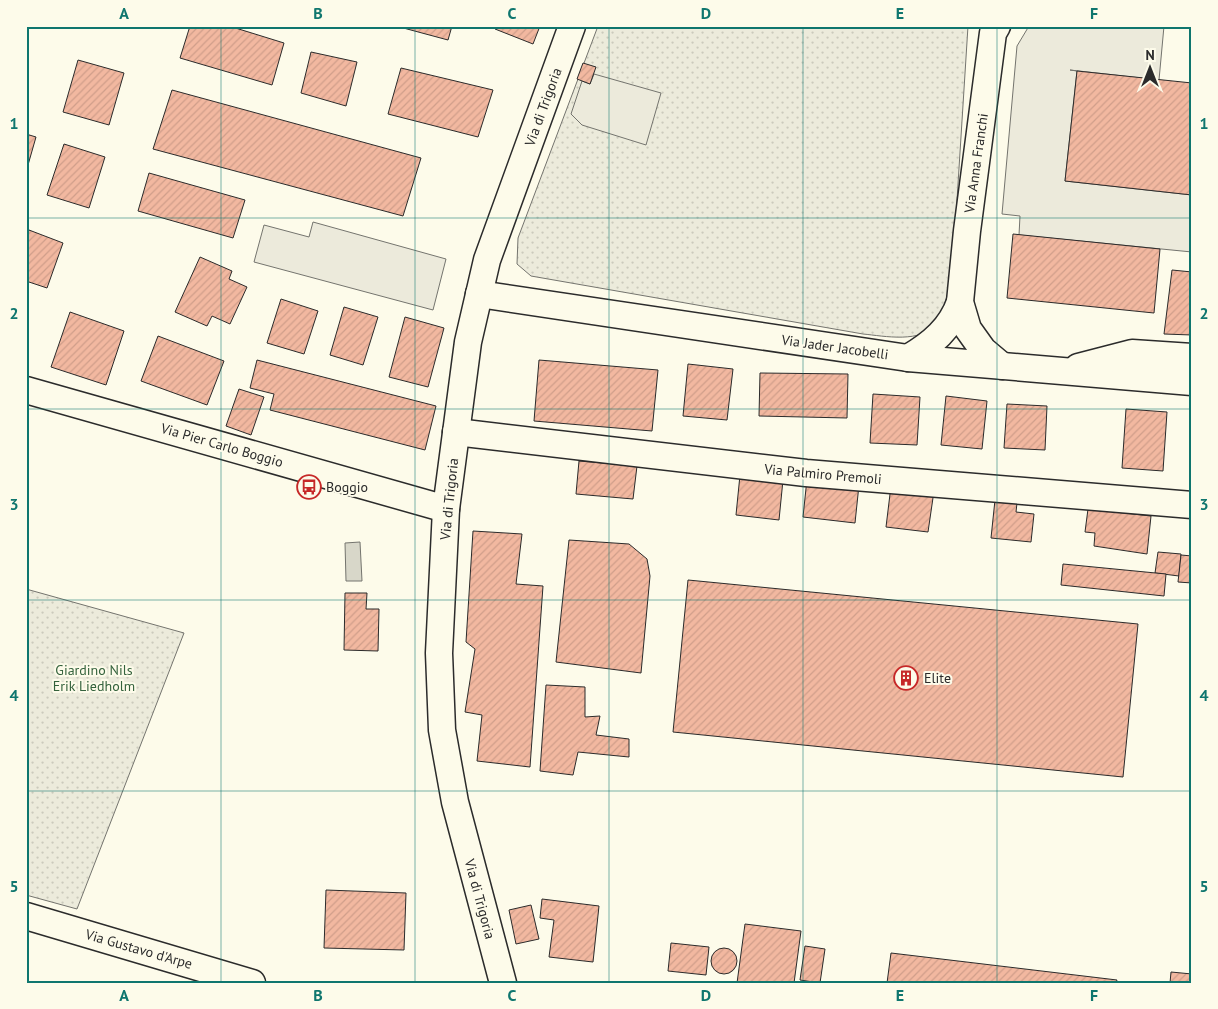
<svg xmlns="http://www.w3.org/2000/svg" width="1218" height="1009" font-family="'PT Sans',sans-serif">
	<defs>
		<pattern id="grass-dots" width="8" height="8" patternUnits="userSpaceOnUse" patternTransform="scale(1.25)"><rect width="8" height="8" fill="#ecebdb"/><path d="M2 2h.1M6 6h.1" fill="none" stroke="#cbcabc" stroke-width="1.8" stroke-linecap="round"/></pattern>
		<pattern id="building-hatch" width="6" height="6" patternUnits="userSpaceOnUse" patternTransform="scale(1.25)"><rect width="6" height="6" fill="#f2b8a0"/><path d="M-1 1l2-2M0 6l6-6M5 7l2-2" fill="none" stroke="#d09e8a"/></pattern>
	</defs>
	<rect width="100%" height="100%" fill="#fdfbea"/>
	<g fill="url(#grass-dots)" stroke="#74746e">
		<path d="M 598,26 L 968,26 L 951,295 C 947,304 943,315 937,323 C 922,344 884,336 863,334 L 531,276 L 517,264 L 518,238 Z"/>
		<path d="M 26,589 L 184,633 L 77,909 L 26,895 Z"/>
	</g>
	<g fill="#eceadb" stroke="#74746e">
		<path d="M 1029,26 L 1164,26 L 1159,80 L 1070,70 L 1077,71 L 1065,181 L 1192,195 L 1192,252 L 1019,235 L 1020,216 L 1002,214 L 1017,46 Z"/>
		<path d="M 594,74 L 661,93 L 646,145 L 582,125 L 571,114 L 582,81 L 590,84 Z"/>
		<path d="M 313,222 L 446,259 L 433,310 L 254,262 L 264,225 L 309,237 Z"/>
	</g>
	<path fill="#d8d7c9" stroke="#74746e" d="M 360,542 L 362,581 L 346,581 L 345,543 Z"/>
	<g fill="url(#building-hatch)" stroke="#2b2b2b">
		<path d="M 190,26 L 229,26 L 284,43 L 272,85 L 180,58 Z"/>
		<path d="M 396,26 L 452,26 L 448,40 Z"/>
		<path d="M 496,26 L 540,26 L 533,44 L 495,29 Z"/>
		<path d="M 311,52 L 357,62 L 346,106 L 301,93 Z"/>
		<path d="M 78,60 L 124,73 L 109,125 L 63,112 Z"/>
		<path d="M 583,63 L 596,67 L 590,84 L 577,79 Z"/>
		<path d="M 401,68 L 493,90 L 478,137 L 388,114 Z"/>
		<path d="M 1077,71 L 1192,83 L 1192,195 L 1065,181 Z"/>
		<path d="M 172,90 L 421,158 L 403,216 L 153,149 Z"/>
		<path d="M 26,134 L 36,137 L 26,172 Z"/>
		<path d="M 64,144 L 105,157 L 89,208 L 47,195 Z"/>
		<path d="M 149,173 L 245,200 L 233,238 L 138,211 Z"/>
		<path d="M 29,230 L 63,243 L 47,288 L 26,281 L 26,239 Z"/>
		<path d="M 1013,234 L 1160,249 L 1154,313 L 1007,298 Z"/>
		<path d="M 200,257 L 232,271 L 229,279 L 247,287 L 230,324 L 212,316 L 207,326 L 175,312 Z"/>
		<path d="M 1172,270 L 1192,272 L 1192,335 L 1164,334 Z"/>
		<path d="M 281,299 L 318,311 L 304,354 L 267,343 Z"/>
		<path d="M 344,307 L 378,317 L 363,365 L 330,355 Z"/>
		<path d="M 70,312 L 124,331 L 106,385 L 51,367 Z"/>
		<path d="M 405,317 L 444,328 L 428,387 L 389,377 Z"/>
		<path d="M 158,336 L 224,361 L 207,405 L 141,381 Z"/>
		<path d="M 257,360 L 436,406 L 425,450 L 270,410 L 274,394 L 250,388 Z"/>
		<path d="M 539,360 L 658,370 L 652,431 L 534,421 Z"/>
		<path d="M 688,364 L 733,369 L 727,420 L 683,416 Z"/>
		<path d="M 760,373 L 848,374 L 847,418 L 759,416 Z"/>
		<path d="M 239,389 L 264,397 L 251,435 L 226,426 Z"/>
		<path d="M 873,394 L 920,397 L 917,445 L 870,443 Z"/>
		<path d="M 946,396 L 987,401 L 982,449 L 941,445 Z"/>
		<path d="M 1007,404 L 1047,406 L 1045,450 L 1004,448 Z"/>
		<path d="M 1126,409 L 1167,412 L 1163,471 L 1122,468 Z"/>
		<path d="M 579,461 L 637,466 L 633,499 L 576,494 Z"/>
		<path d="M 740,475 L 783,480 L 779,520 L 736,515 Z"/>
		<path d="M 807,479 L 859,485 L 855,523 L 803,517 Z"/>
		<path d="M 891,486 L 934,491 L 928,532 L 886,527 Z"/>
		<path d="M 995,500 L 1017,503 L 1016,512 L 1034,514 L 1031,542 L 991,538 Z"/>
		<path d="M 1088,509 L 1151,516 L 1147,554 L 1094,546 L 1095,533 L 1085,532 Z"/>
		<path d="M 473,531 L 522,534 L 516,584 L 543,586 L 530,767 L 477,761 L 482,715 L 465,712 L 475,649 L 466,642 Z"/>
		<path d="M 569,540 L 629,544 L 647,559 L 650,576 L 641,673 L 556,662 Z"/>
		<path d="M 1158,552 L 1181,554 L 1179,576 L 1155,573 Z"/>
		<path d="M 1181,555 L 1192,556 L 1192,583 L 1178,582 Z"/>
		<path d="M 1063,564 L 1166,574 L 1164,596 L 1061,585 Z"/>
		<path d="M 688,580 L 1138,624 L 1123,777 L 673,732 Z"/>
		<path d="M 345,593 L 367,593 L 366,609 L 379,609 L 378,651 L 344,650 Z"/>
		<path d="M 546,685 L 585,687 L 585,717 L 600,716 L 596,735 L 629,739 L 629,757 L 578,752 L 573,775 L 540,771 Z"/>
		<path d="M 326,890 L 406,893 L 404,950 L 324,948 Z"/>
		<path d="M 542,899 L 599,906 L 593,962 L 549,957 L 554,920 L 540,918 Z"/>
		<path d="M 531,905 L 539,939 L 516,944 L 509,910 Z"/>
		<path d="M 745,924 L 801,931 L 794,983 L 737,983 Z"/>
		<path d="M 671,943 L 709,947 L 706,975 L 668,971 Z"/>
		<path d="M 805,946 L 825,949 L 820,983 L 800,980 Z"/>
		<circle cx="724" cy="961" r="13"/>
		<path d="M 891,953 L 1117,980 L 1116,983 L 887,983 Z"/>
		<path d="M 1171,972 L 1192,974 L 1192,983 L 1170,983 Z"/>
	</g>
	<g fill="none" stroke-linecap="round" stroke-linejoin="round">
		<g stroke="#2b2b2b" stroke-width="29">
			<g id="minor">
				<path d="M 997,26 L 993,33 L 967,231 L 960,302 L 968,329 L 983,350 L 1002,366"/>
				<path d="M 479,294 L 908,358 L 1192,382"/>
				<path d="M 908,358 C 932,344 951,328 960,302"/>
				<path d="M 1078,367 L 1132,353 L 1192,357"/>
				<path d="M 26,390 L 446,509"/>
				<path d="M 456,432 L 806,473 L 1192,505"/>
				<path d="M 26,916 L 252,983"/>
				<path d="M 503,983 L 455,802 L 442,730 L 439,653 L 446,509 L 468,342 L 487,260 L 572,26"/>
			</g>
		</g>
		<use href="#minor" stroke="#fdfbea" stroke-width="26"/>
	</g>
	<path fill="none" stroke="#0f766e" stroke-width="1" stroke-opacity="0.55" d="M 221,26 L 221,983M 415,26 L 415,983M 609,26 L 609,983M 803,26 L 803,983M 997,26 L 997,983M 26,218 L 1192,218M 26,409 L 1192,409M 26,600 L 1192,600M 26,791 L 1192,791"/>
	<defs>
		<g id="bus-ring" transform="scale(1.25)"><circle r="9.5" fill="#fdfbea" stroke="#c62828" stroke-width="1.5"/><path d="M-5-6H5V4H4V6H2V4H-2V6H-4V4H-5ZM-3.5-4V0h7V-4ZM-3.5 1.2v1.5H-2V1.2ZM2 1.2v1.5H3.5V1.2Z" fill="#c62828"/></g>
		<g id="building-ring" transform="scale(1.25)"><circle r="9.5" fill="#fdfbea" stroke="#c62828" stroke-width="1.5"/><path d="M-4-6H4V6H1V3H-1V6H-4ZM-2.5-4.3h1.7v1.8h-1.7ZM.8-4.3h1.7v1.8H.8ZM-2.5-1h1.7V.8h-1.7ZM.8-1h1.7V.8H.8Z" fill="#c62828"/></g>
	</defs>
	<g fill-rule="evenodd">
		<use href="#bus-ring" x="309" y="487"/>
		<use href="#building-ring" x="906" y="678"/>
	</g>
	<g text-anchor="middle" stroke-width="4" stroke-linejoin="round" paint-order="stroke">
		<g font-size="14" fill="#2b2b2b" stroke="#fdfbea">
			<text transform="translate(543 107) rotate(-70)" y="5">Via di Trigoria</text>
			<text transform="translate(976 163) rotate(-82)" y="5">Via Anna Franchi</text>
			<text transform="translate(835 347) rotate(8)" y="5">Via Jader Jacobelli</text>
			<text transform="translate(222 445) rotate(16)" y="5">Via Pier Carlo Boggio</text>
			<text transform="translate(823 474) rotate(5)" y="5">Via Palmiro Premoli</text>
			<text transform="translate(449 499) rotate(-84)" y="5">Via di Trigoria</text>
			<text transform="translate(480 899) rotate(75)" y="5">Via di Trigoria</text>
			<text transform="translate(139 949) rotate(16)" y="5">Via Gustavo d'Arpe</text>
		</g>
		<g font-size="14" fill="#2b2b2b" stroke="#fdfbea" text-anchor="start">
			<text x="326" y="492">Boggio</text>
			<text x="924" y="683">Elite</text>
		</g>
		<g font-size="14" fill="#34623c" stroke="#fdfbea">
			<text x="94" y="675">Giardino Nils<tspan x="94" dy="16">Erik Liedholm</tspan></text>
		</g>
	</g>
	<rect width="1218" height="1009" fill="none" stroke="#fdfbea" stroke-width="55"/>
	<g transform="translate(1150 68)" stroke="#fdfbea" stroke-width="4" paint-order="stroke">
	<path d="M0-4L9 19L0 12L-9 19Z" fill="#2b2b2b"/>
	<text y="-8" font-size="14" font-weight="bold" text-anchor="middle" fill="#2b2b2b">N</text>
	</g>
	<rect x="28" y="28" width="1162" height="954" fill="none" stroke="#0f766e" stroke-width="2"/>
	<g font-size="16" text-anchor="middle" font-weight="bold" fill="#0f766e">
		<text x="124" y="19">A</text>
		<text x="318" y="19">B</text>
		<text x="512" y="19">C</text>
		<text x="706" y="19">D</text>
		<text x="900" y="19">E</text>
		<text x="1094" y="19">F</text>
		<text x="14" y="129">1</text>
		<text x="1204" y="129">1</text>
		<text x="14" y="319">2</text>
		<text x="1204" y="319">2</text>
		<text x="14" y="510">3</text>
		<text x="1204" y="510">3</text>
		<text x="14" y="701">4</text>
		<text x="1204" y="701">4</text>
		<text x="14" y="892">5</text>
		<text x="1204" y="892">5</text>
		<text x="124" y="1001">A</text>
		<text x="318" y="1001">B</text>
		<text x="512" y="1001">C</text>
		<text x="706" y="1001">D</text>
		<text x="900" y="1001">E</text>
		<text x="1094" y="1001">F</text>
	</g>
</svg>
